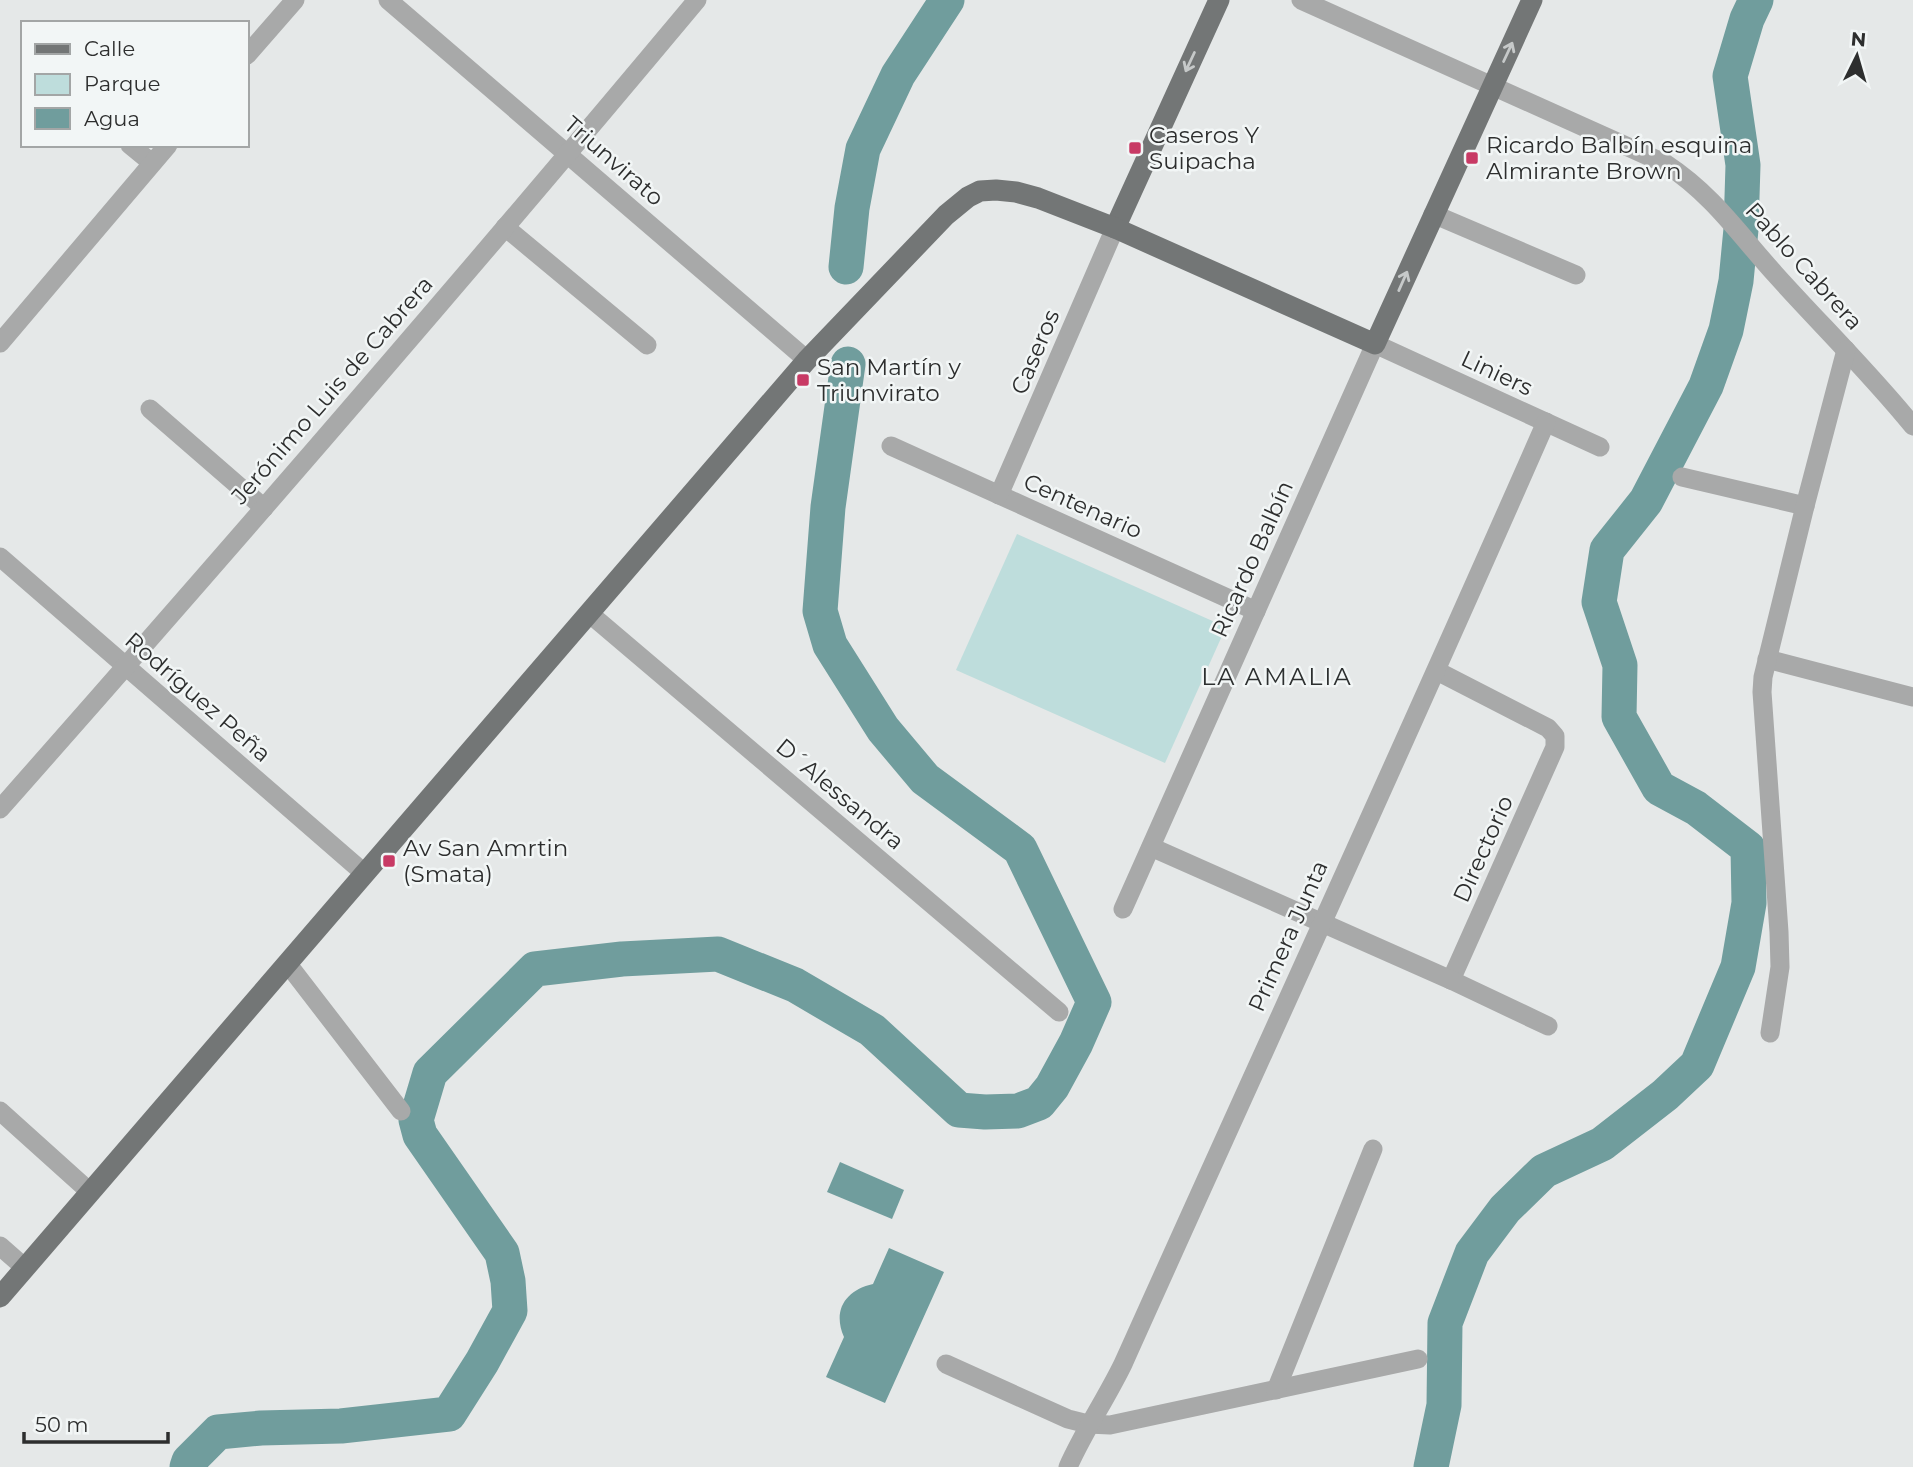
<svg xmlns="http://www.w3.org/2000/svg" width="1913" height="1467" font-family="Montserrat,sans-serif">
	<rect width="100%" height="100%" fill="#e5e8e8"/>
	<path fill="#bedddc" d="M 1017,534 L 1226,627 L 1165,763 L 956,670 Z"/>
	<g fill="#709d9d">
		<path d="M 840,1162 L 904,1190 L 892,1219 L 827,1192 Z"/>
		<path d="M 889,1248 L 944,1272 L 885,1403 L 826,1377 L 844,1337 C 832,1310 846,1290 873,1284 Z"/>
	</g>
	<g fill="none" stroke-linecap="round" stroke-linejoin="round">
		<g stroke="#709d9d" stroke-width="35">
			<path d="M 846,267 L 852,208 L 863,149 L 898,75 L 947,0"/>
			<path d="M 187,1467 L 189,1461 L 218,1432 L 261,1428 L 341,1426 L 449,1414 L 482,1362 L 510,1311 L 508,1281 L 502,1253 L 420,1135 L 416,1120 L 430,1073 L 535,969 L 622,959 L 718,954 L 795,985 L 872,1030 L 959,1110 L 985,1112 L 1018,1111 L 1039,1103 L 1052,1087 L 1076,1043 L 1094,1002 L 1020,849 L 925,779 L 883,729 L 830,645 L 820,611 L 828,507 L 848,364"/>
			<path d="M 1431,1467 L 1444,1405 L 1445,1323 L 1472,1253 L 1505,1209 L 1544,1171 L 1602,1144 L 1665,1095 L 1697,1065 L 1738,967 L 1749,903 L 1748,848 L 1696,808 L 1659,788 L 1619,717 L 1620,665 L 1599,602 L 1607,550 L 1646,501 L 1706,386 L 1726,330 L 1736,281 L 1741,229 L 1743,165 L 1730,76 L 1747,19 L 1756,0"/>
		</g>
		<g stroke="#a8a9a9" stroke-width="19">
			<path d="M 388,0 L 807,360"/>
			<path d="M 1301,0 L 1666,164 C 1713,195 1739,234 1775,274 C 1821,325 1870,373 1913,426"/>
			<path d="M 247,55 L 295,0"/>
			<path d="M 130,145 L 152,163"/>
			<path d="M 1433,214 L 1576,275"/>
			<path d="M 505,227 L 647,345"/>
			<path d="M 0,343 L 168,145"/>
			<path d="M 150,409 L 264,508"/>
			<path d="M 891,446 L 1256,611"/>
			<path d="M 1682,477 L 1805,506"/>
			<path d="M 999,495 L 1115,228"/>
			<path d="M 0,557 L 364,873"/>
			<path d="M 590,614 L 1059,1012"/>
			<path d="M 1767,659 L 1913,697"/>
			<path d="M 1437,671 L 1548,728 L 1555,736 L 1555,747 L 1451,980"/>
			<path d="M 0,809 C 236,542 469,273 697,0"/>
			<path d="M 1151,847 L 1451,980 L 1548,1026"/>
			<path d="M 1123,909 L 1375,344 L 1600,447"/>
			<path d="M 287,963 L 401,1111"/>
			<path d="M 1770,1033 L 1780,967 L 1779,932 L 1762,692 L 1763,677 L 1805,506 L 1846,350"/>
			<path d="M 0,1111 L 90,1192"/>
			<path d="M 0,1246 L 25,1268"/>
			<path d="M 946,1364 L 1068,1419 L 1088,1424 L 1110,1425 L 1418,1359"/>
			<path d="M 1276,1390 L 1373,1149"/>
			<path d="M 1068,1467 C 1084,1431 1106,1399 1123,1364 C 1264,1050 1408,737 1546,422"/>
		</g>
		<g stroke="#737676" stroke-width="21">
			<path d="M 1115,228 L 1219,0"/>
			<path d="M 0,1297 L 807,360 L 946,215 L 968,197 L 980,191 L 996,190 L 1016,192 L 1038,198 L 1115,228 L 1375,344 L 1532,0"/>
		</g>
	</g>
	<defs><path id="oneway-shaft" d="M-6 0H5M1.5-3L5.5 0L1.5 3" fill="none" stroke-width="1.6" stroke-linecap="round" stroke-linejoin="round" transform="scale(1.75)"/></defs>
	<g stroke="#c6c9c9">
		<use href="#oneway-shaft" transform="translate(1508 52) rotate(-65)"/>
		<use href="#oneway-shaft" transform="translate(1190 62) rotate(115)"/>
		<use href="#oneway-shaft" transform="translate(1403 281) rotate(-66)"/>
	</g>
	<g fill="#c83a65" stroke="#f2f6f6" stroke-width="2.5">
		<rect x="1128" y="141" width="14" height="14" rx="3.5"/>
		<rect x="1465" y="151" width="14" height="14" rx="3.5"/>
		<rect x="796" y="373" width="14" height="14" rx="3.5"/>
		<rect x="382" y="854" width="14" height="14" rx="3.5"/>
	</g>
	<g text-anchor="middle" stroke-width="5" stroke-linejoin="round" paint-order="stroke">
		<g font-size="23" fill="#2d2e2e" stroke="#f2f6f6" text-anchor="start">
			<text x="1149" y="143">Caseros Y<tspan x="1149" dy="26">Suipacha</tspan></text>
			<text x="1486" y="153">Ricardo Balbín esquina<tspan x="1486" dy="26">Almirante Brown</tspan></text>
			<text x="817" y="375">San Martín y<tspan x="817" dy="26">Triunvirato</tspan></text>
			<text x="403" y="856">Av San Amrtin<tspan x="403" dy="26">(Smata)</tspan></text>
		</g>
		<g font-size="23" fill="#2d2e2e" stroke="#f2f6f6">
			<text transform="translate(614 161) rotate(41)" y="8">Triunvirato</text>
			<text transform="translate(1804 266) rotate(48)" y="8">Pablo Cabrera</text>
			<text transform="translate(1035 352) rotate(-67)" y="8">Caseros</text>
			<text transform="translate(1497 373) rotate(25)" y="8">Liniers</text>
			<text transform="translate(332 390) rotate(-49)" y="8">Jerónimo Luis de Cabrera</text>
			<text transform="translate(1083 506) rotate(24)" y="8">Centenario</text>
			<text transform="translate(1252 559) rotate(-66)" y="8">Ricardo Balbín</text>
			<text transform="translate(198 697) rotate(41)" y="8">Rodríguez Peña</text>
			<text transform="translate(840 794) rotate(40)" y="8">D´Alessandra</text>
			<text transform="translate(1483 849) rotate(-66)" y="8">Directorio</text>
			<text transform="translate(1288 936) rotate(-66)" y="8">Primera Junta</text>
		</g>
		<g font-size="24" letter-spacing="2" fill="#2d3030" stroke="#f2f6f6">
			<text x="1277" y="685">LA AMALIA</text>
		</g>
	</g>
	<rect x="21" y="21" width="228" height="126" fill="#f2f6f6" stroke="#a3a6a6" stroke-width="2"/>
	<rect x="35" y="44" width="35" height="10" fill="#737676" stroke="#a3a6a6" stroke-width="2"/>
	<text x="84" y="56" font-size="21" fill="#2d2e2e">Calle</text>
	<rect x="35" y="74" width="35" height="21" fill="#bedddc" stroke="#a3a6a6" stroke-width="2"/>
	<text x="84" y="91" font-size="21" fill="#2d2e2e">Parque</text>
	<rect x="35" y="108" width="35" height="21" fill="#709d9d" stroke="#a3a6a6" stroke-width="2"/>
	<text x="84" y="126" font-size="21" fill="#2d2e2e">Agua</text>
	<g transform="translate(1857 56) rotate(5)" stroke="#f2f6f6" stroke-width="5" paint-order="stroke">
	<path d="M0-5L12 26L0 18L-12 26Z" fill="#2d2e2e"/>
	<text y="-10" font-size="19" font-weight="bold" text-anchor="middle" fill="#2d2e2e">N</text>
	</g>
	<path d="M24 1432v10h144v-10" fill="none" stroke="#2d2e2e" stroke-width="3.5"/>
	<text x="35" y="1432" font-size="21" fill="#2d2e2e" stroke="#f2f6f6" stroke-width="5" paint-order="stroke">50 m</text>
</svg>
